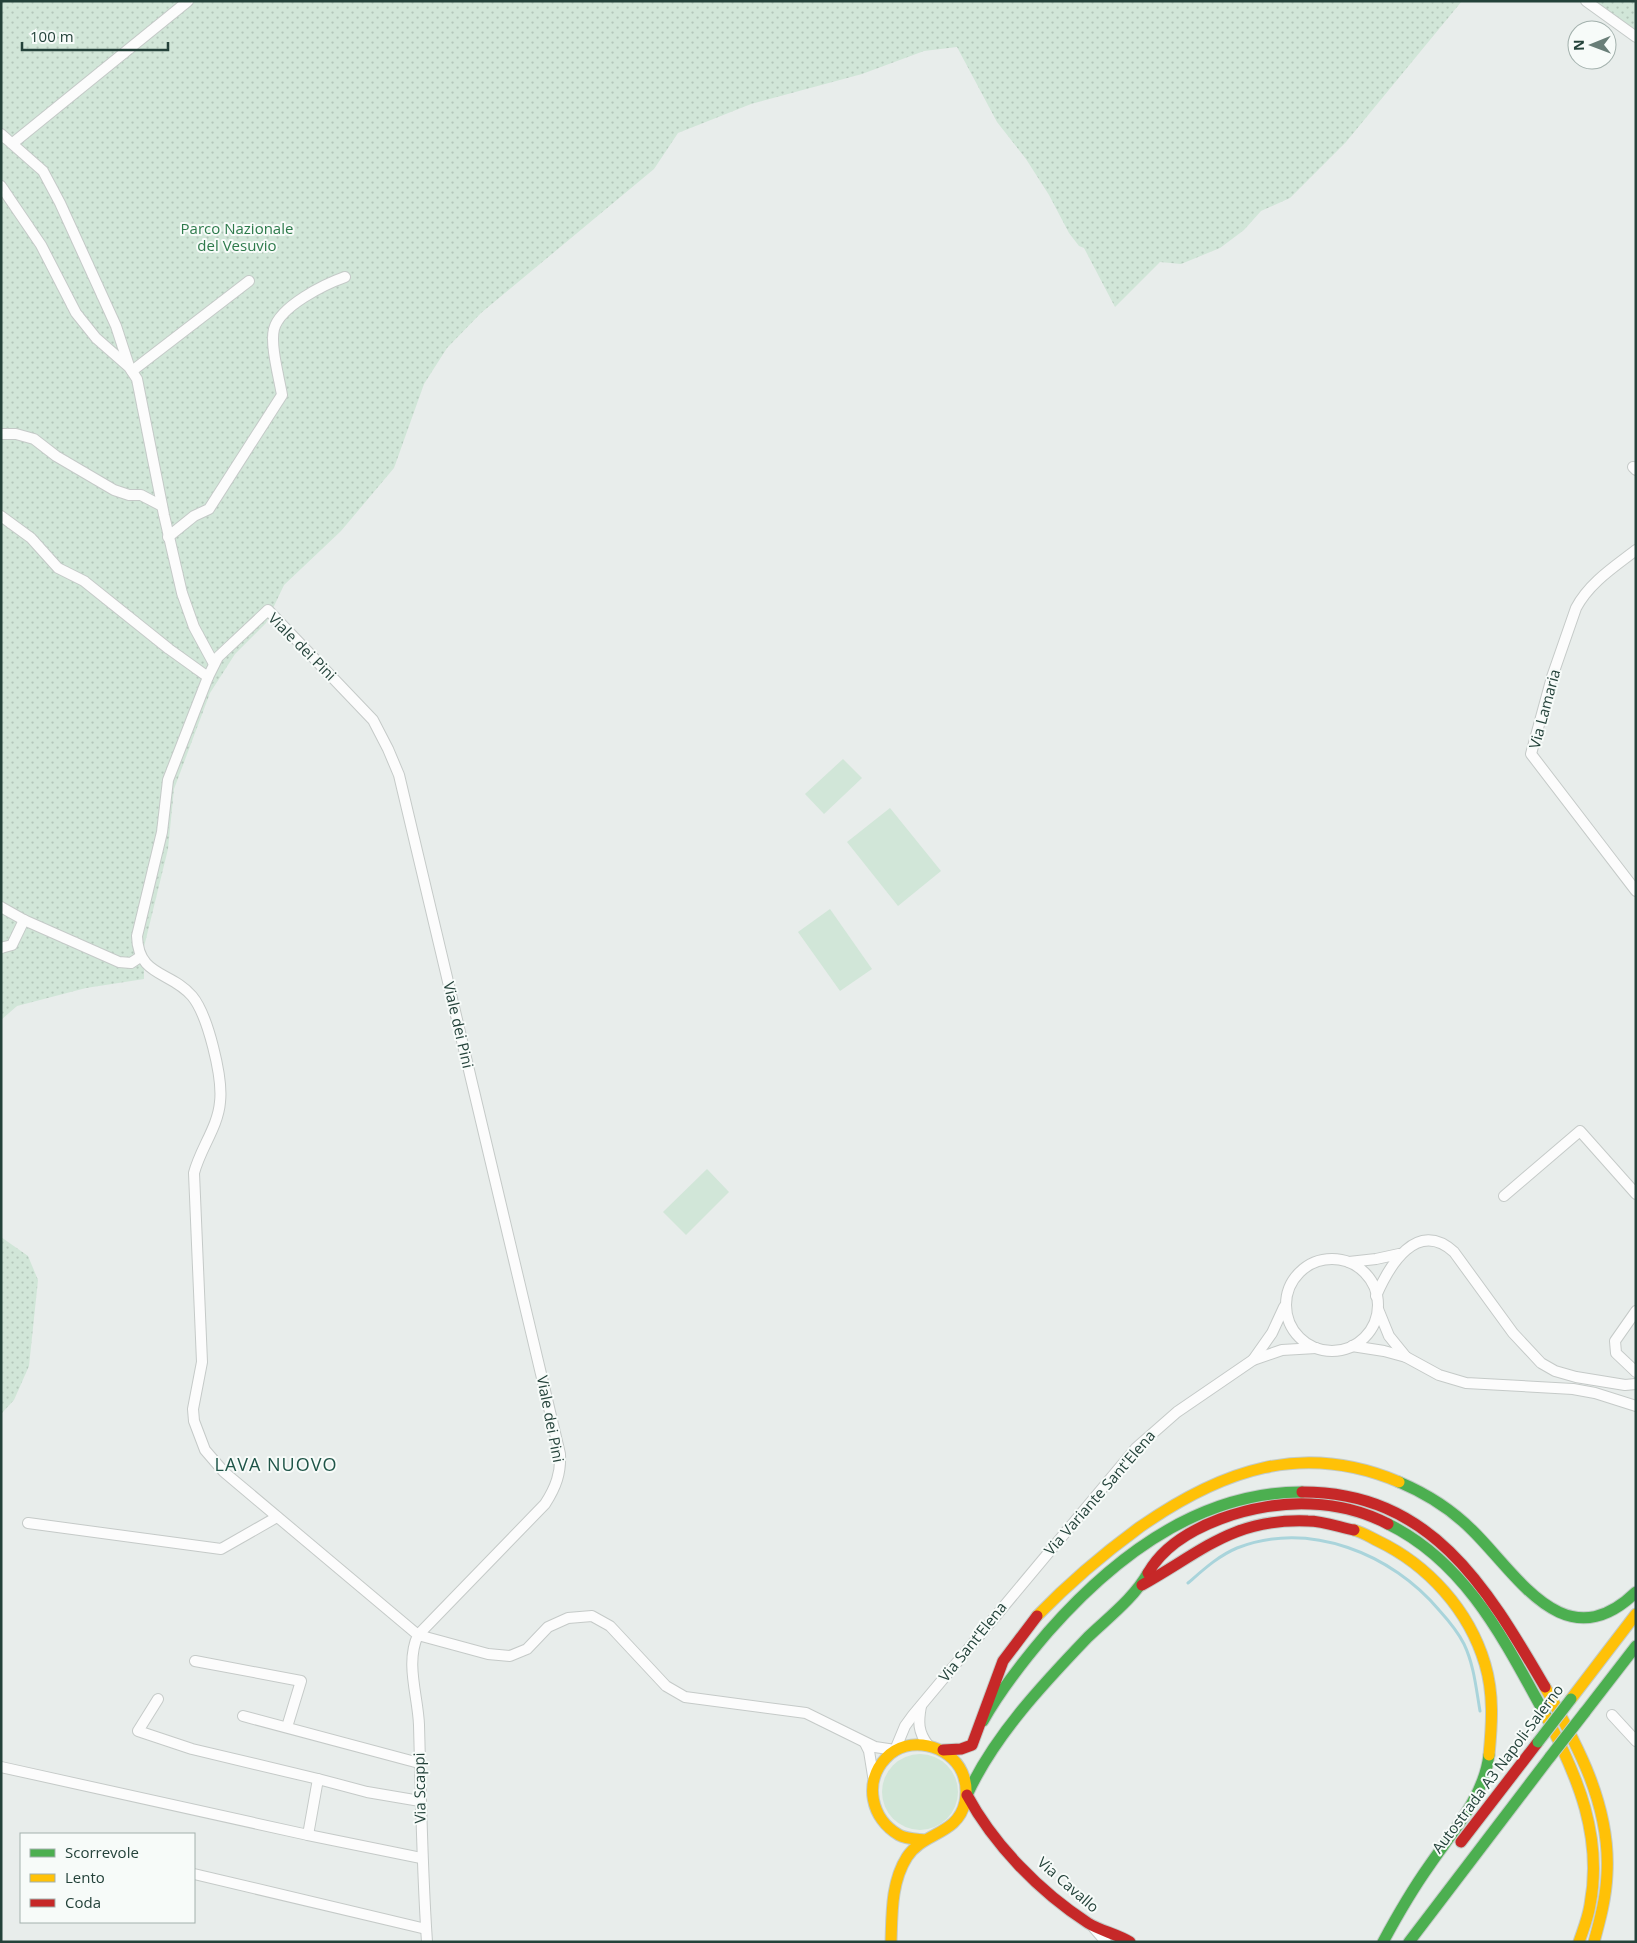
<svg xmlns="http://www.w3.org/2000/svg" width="1637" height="1943" font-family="'Open Sans',sans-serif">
	<defs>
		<pattern id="park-dots" width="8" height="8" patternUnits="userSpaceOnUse" patternTransform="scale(1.25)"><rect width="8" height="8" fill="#d1e6d8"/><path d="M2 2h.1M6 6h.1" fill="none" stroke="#b3c6ba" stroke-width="1.8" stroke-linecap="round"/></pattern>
	</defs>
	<rect width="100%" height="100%" fill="#e8edeb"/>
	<g fill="#d1e6d8">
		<path d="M 843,759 L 862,778 L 824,814 L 805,794 Z"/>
		<path d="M 890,808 L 941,871 L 898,906 L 847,842 Z"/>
		<path d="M 830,909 L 872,969 L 840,991 L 798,932 Z"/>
		<path d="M 707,1169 L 729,1192 L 686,1235 L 663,1212 Z"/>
		<circle cx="920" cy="1792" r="38"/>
	</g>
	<g fill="url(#park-dots)">
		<path d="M 1,1 L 1462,1 L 1346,142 L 1290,198 L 1261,211 L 1244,230 L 1220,248 L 1181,264 L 1160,262 L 1115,307 L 1084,248 L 1079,246 L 1069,233 L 1049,195 L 1026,159 L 997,122 L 957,47 L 924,51 L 862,74 L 751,104 L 678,133 L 654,169 L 481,313 L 447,348 L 424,384 L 394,468 L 341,531 L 284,585 L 266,623 L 235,654 L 210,693 L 174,789 L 168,849 L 144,947 L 144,979 L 86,988 L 17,1006 L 1,1020 Z"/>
		<path d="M 1584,1 L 1636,1 L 1636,41 Z"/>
		<path d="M 1,1237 L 28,1256 L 38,1280 L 29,1366 L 14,1400 L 1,1414 Z"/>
	</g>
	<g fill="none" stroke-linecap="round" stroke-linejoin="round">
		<path stroke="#a9d4db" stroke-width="3" d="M 1188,1583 C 1203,1570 1218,1556 1237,1548 C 1310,1520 1392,1554 1439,1610 C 1448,1620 1458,1632 1464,1644 C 1474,1665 1476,1688 1480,1711"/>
		<g stroke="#c5cac8" stroke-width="12">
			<g id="street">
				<path d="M 1586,1 L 1636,37"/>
				<path d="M 1,134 L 43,171 L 60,203 L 116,326 L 129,366"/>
				<path d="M 13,143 L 188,1"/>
				<path d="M 1,186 L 41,245 L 76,313 L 96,338 L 129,367 L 137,379 L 164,515 L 182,593 L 194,627 L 214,664"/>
				<path d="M 132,371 L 249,281"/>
				<path d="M 1,434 L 16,434 L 34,439 L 56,456 L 114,490 L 129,495 L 141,495 L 162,506"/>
				<path d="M 1633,467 L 1636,470"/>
				<path d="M 1,516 L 31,538 L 58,568 L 84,581 L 169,649 L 208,677"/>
				<path d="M 168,537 L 194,516 L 209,509 L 282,395 C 279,377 270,345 274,329 C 280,306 325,284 345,277"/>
				<path d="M 1636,550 C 1614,567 1589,583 1576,608 L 1552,677 L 1531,754 L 1636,891"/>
				<path d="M 1,907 L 24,920 L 119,962 L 131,963 L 140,957"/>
				<path d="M 1,948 L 12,945 L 24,920"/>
				<path d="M 1504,1196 L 1580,1131 L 1636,1194"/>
				<circle cx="1332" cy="1305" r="46"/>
				<path d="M 1349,1262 L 1376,1259 L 1399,1254"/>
				<path d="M 1376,1296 C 1389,1266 1417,1218 1454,1252 L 1513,1333 L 1541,1363 L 1555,1371 L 1576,1377 L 1625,1385 L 1636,1384"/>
				<path d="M 1378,1309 L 1389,1336 L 1406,1357"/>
				<path d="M 1636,1311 L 1615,1341 L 1616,1353 L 1636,1372"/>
				<path d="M 1352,1346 L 1384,1351 L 1406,1357 L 1439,1375 L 1466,1383 L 1573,1389 L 1595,1393 L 1636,1406"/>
				<path d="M 1253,1360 L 1272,1333 L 1284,1307"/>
				<path d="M 28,1523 L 221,1549 L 277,1517"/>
				<path d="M 195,1661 L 301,1681 L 287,1727"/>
				<path d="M 921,1706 C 918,1722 918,1732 928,1745"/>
				<path d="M 1612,1715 L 1636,1741"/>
				<path d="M 243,1716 L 419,1763"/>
				<path d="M 865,1743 L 869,1751 L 873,1776"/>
				<path d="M 1,1767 L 308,1835 L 318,1779 L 192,1749 L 138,1731 L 158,1699"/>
				<path d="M 318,1779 L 367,1792 L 420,1801"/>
				<path d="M 308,1835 L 421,1858"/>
				<path d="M 194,1874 L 426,1929"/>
				<path d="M 1094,1928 L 1106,1942"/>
				<path d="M 427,1942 C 422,1869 421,1798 419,1725 C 418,1696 405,1663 418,1635 L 545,1504 C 556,1487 561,1473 560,1454 L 399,775 L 388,749 L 373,720 L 268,610 L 218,657 L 208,677 L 168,780 L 162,832 L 137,936 C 138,977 171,971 192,996 C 208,1015 223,1078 220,1102 C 218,1127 200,1149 194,1173 L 202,1362 L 193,1409 L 194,1421 L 205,1450 L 224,1472 L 418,1635 L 488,1654 L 510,1656 L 527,1649 L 548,1627 L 568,1618 L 592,1616 L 610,1626 L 666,1686 L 685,1697 L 806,1713 L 875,1747 L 895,1750 L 905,1726 L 913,1715 L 1136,1448 L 1177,1412 L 1253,1360 L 1282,1350 L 1316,1348"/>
			</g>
		</g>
		<g stroke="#c3cbc8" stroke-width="13">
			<g id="fast">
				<path d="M 1399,1482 C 1425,1493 1452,1510 1472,1530 C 1518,1575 1565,1661 1636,1592"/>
				<path d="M 1388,1524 C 1468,1563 1506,1644 1547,1718"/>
				<path d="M 1585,1712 L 1636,1646"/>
				<path d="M 983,1721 C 1001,1689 1024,1660 1048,1632 C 1113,1558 1199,1492 1302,1492"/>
				<path d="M 967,1795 C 994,1736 1043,1684 1088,1637 C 1109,1617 1134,1598 1148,1573"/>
				<path d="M 1383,1942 C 1397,1916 1412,1890 1429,1866 C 1452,1832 1484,1797 1489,1755"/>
				<path d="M 1409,1942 L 1550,1757"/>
			</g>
		</g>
		<g stroke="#c3cbc8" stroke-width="13">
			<g id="slow">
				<path d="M 1354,1530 C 1362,1532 1370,1537 1378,1541 C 1428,1565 1469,1610 1485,1664 C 1494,1694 1492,1724 1489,1755"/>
				<path d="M 1037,1616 C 1069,1583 1103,1554 1140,1527 C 1222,1470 1302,1441 1399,1482"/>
				<path d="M 1545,1687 C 1577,1744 1611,1806 1607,1874 C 1606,1898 1600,1920 1594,1942"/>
				<path d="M 1571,1699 L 1636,1614"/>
				<path d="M 1547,1718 C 1578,1777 1603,1837 1590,1905 C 1588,1918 1583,1930 1579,1942"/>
				<path d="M 891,1942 C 892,1914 891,1882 907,1857 C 923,1832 958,1835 965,1802 C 967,1792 966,1781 962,1772 C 950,1745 908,1734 886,1758 C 863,1782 871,1819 899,1835 C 906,1839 917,1839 925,1840"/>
			</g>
		</g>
		<g stroke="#c3cbc8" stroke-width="13">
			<g id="jam">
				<path d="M 1302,1492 C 1432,1492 1487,1588 1545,1687"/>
				<path d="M 1148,1573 C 1176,1524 1258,1501 1311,1504 C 1337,1505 1365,1512 1388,1524"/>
				<path d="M 1142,1585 C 1203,1551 1233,1518 1308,1521 C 1323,1521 1339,1527 1354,1530"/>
				<path d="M 943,1750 L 961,1749 L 972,1745 L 1003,1661 L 1037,1616"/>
				<path d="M 967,1795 C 994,1845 1040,1892 1088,1923 C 1101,1931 1117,1934 1130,1942"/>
				<path d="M 1461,1842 L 1538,1742"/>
			</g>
		</g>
		<use href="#street" stroke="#fcfcfc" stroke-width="10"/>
		<use href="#fast" stroke="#4caf50" stroke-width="11"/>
		<use href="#slow" stroke="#ffc107" stroke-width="11"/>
		<use href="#jam" stroke="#c62828" stroke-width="11"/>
		<g stroke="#c3ccc9" stroke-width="13" stroke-linecap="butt">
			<g id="fast-bridge">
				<path d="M 1538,1742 L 1571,1699"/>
				<path d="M 1550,1757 L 1585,1712"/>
			</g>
		</g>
		<use href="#fast-bridge" stroke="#4caf50" stroke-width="11"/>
	</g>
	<g text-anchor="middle" stroke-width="4" stroke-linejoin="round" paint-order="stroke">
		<g font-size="15" fill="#2d7a4b" stroke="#f7fbf9">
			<text x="237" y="234">Parco Nazionale<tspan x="237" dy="17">del Vesuvio</tspan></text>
		</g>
		<g font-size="15" fill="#24423a" stroke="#f7fbf9">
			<text transform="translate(302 647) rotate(45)" y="5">Viale dei Pini</text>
			<text transform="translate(1545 709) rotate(-75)" y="5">Via Lamaria</text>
			<text transform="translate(458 1025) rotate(77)" y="5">Viale dei Pini</text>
			<text transform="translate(550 1419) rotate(79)" y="5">Viale dei Pini</text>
			<text transform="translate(1100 1493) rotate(-49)" y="5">Via Variante Sant'Elena</text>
			<text transform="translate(973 1642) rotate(-51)" y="5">Via Sant'Elena</text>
			<text transform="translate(1498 1769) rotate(-53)" y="5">Autostrada A3 Napoli-Salerno</text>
			<text transform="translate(420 1788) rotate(-91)" y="5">Via Scappi</text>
			<text transform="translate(1068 1885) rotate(41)" y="5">Via Cavallo</text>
		</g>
		<g font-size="18" letter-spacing="1" fill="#1f5548" stroke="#f7fbf9">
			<text x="276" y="1471">LAVA NUOVO</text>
		</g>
	</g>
	<rect width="1637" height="1943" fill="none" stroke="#24423a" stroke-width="5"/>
	<rect x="20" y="1833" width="175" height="90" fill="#f7fbf9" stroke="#a3b1ad"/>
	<rect x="30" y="1849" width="25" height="8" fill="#4caf50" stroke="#a3b1ad"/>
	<text x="65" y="1858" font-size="15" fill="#24423a">Scorrevole</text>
	<rect x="30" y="1874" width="25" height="8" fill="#ffc107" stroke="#a3b1ad"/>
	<text x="65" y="1883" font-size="15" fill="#24423a">Lento</text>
	<rect x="30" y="1899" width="25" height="8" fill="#c62828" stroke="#a3b1ad"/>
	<text x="65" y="1908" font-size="15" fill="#24423a">Coda</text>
	<g transform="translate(1592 45) rotate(269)"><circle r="24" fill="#f7fbf9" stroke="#a3b1ad"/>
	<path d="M0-4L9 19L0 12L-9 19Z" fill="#697e78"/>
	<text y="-8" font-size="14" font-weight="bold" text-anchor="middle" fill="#24423a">N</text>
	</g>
	<path d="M22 42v8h146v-8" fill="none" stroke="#24423a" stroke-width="2.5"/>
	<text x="30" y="42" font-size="15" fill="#24423a" stroke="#f7fbf9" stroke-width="4" paint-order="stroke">100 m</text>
</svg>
